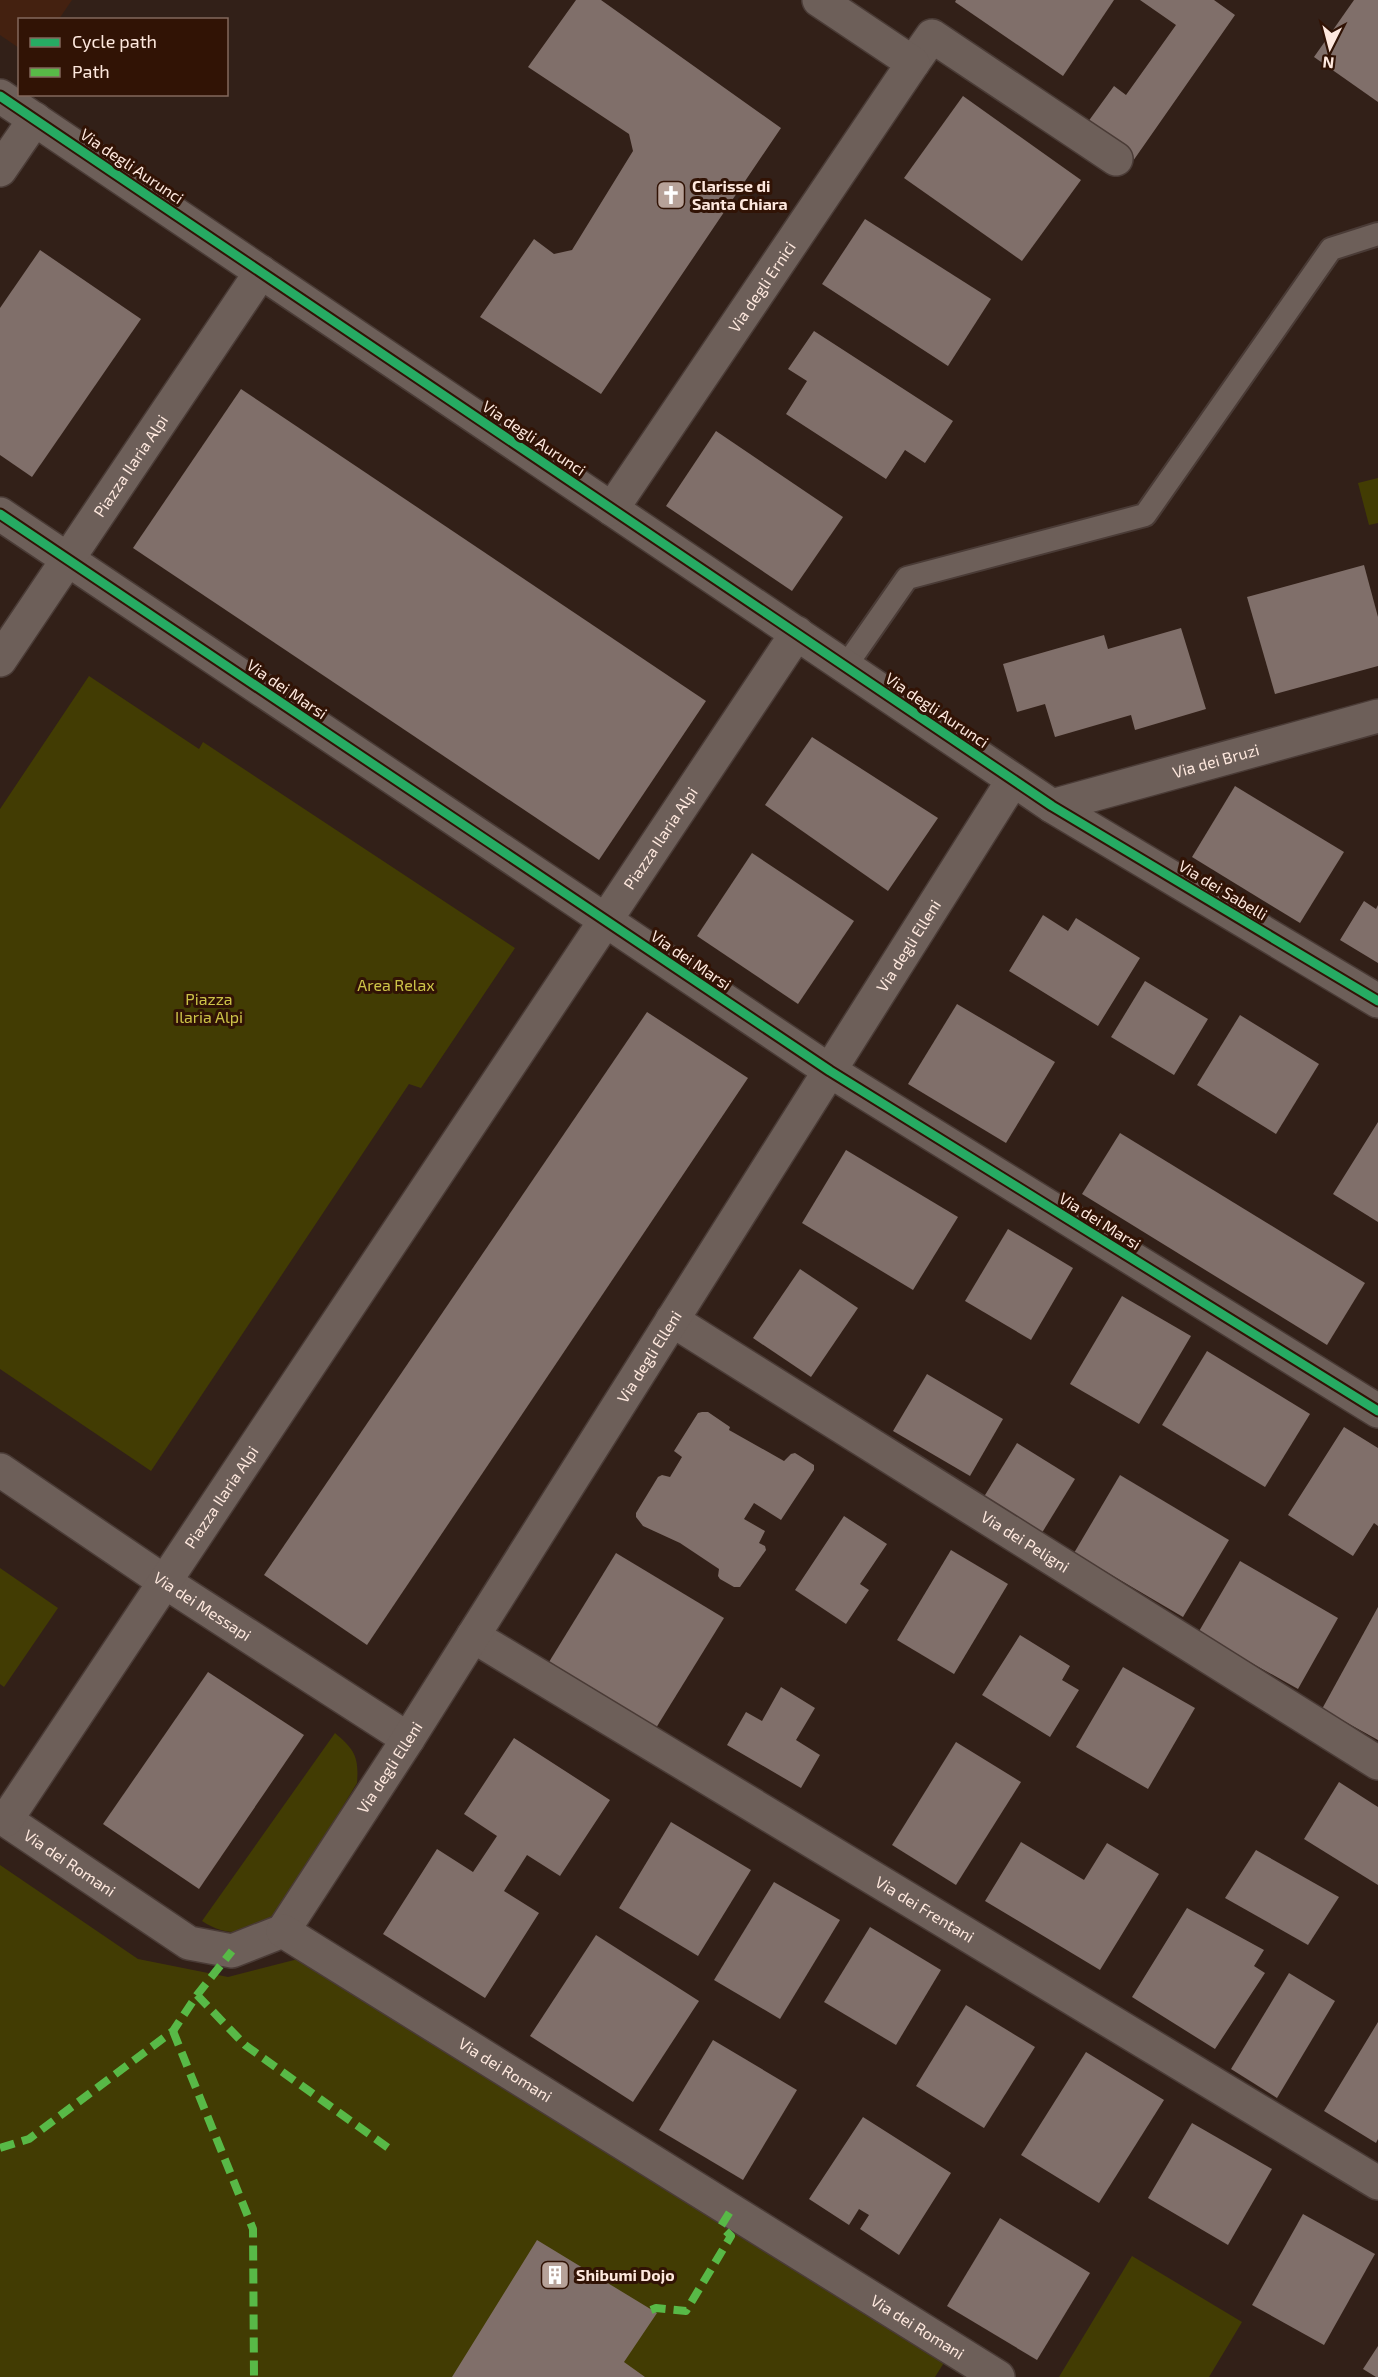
<svg xmlns="http://www.w3.org/2000/svg" width="1378" height="2377" font-family="'Exo 2',sans-serif">
	<rect width="100%" height="100%" fill="#322018"/>
	<path fill="#442110" d="M 0,0 L 72,0 L 59,19 L 20,20 L 19,48 L 0,35 Z"/>
	<g fill="#423c03">
		<path d="M 1378,478 L 1378,523 L 1369,525 L 1358,483 Z"/>
		<path d="M 89,676 L 199,749 L 203,742 L 515,948 L 421,1088 L 409,1084 L 151,1471 L 0,1369 L 0,809 Z"/>
		<path d="M 0,1568 L 58,1608 L 4,1687 L 0,1684 Z"/>
		<path d="M 335,1733 C 355,1750 359,1757 357,1783 L 269,1928 C 241,1932 227,1937 202,1921 Z"/>
		<path d="M 0,1865 L 138,1959 L 228,1977 L 302,1958 L 947,2358 L 935,2377 L 0,2377 Z"/>
		<path d="M 1132,2256 L 1242,2322 L 1209,2377 L 1059,2377 Z"/>
	</g>
	<g fill="#806f6a">
		<path d="M 576,0 L 601,0 L 781,128 L 601,394 L 480,317 L 534,239 L 554,254 L 572,250 L 633,151 L 629,134 L 528,67 Z"/>
		<path d="M 956,0 L 1114,0 L 1063,76 L 955,2 Z"/>
		<path d="M 1140,0 L 1214,0 L 1235,15 L 1133,161 L 1085,126 L 1114,86 L 1126,95 L 1176,25 Z"/>
		<path d="M 1354,0 L 1378,0 L 1378,102 L 1314,57 Z"/>
		<path d="M 963,96 L 1081,180 L 1022,261 L 904,178 Z"/>
		<path d="M 865,219 L 991,299 L 948,366 L 822,284 Z"/>
		<path d="M 40,250 L 141,319 L 32,477 L 0,455 L 0,308 Z"/>
		<path d="M 814,331 L 953,421 L 925,463 L 905,450 L 886,479 L 786,414 L 807,381 L 788,369 Z"/>
		<path d="M 241,389 L 706,701 L 599,860 L 133,548 Z"/>
		<path d="M 716,431 L 843,517 L 792,591 L 666,506 Z"/>
		<path d="M 1364,565 L 1378,617 L 1378,666 L 1275,694 L 1247,597 Z"/>
		<path d="M 1181,628 L 1206,709 L 1135,730 L 1131,715 L 1055,737 L 1045,704 L 1017,712 L 1003,664 L 1104,635 L 1108,649 Z"/>
		<path d="M 812,737 L 938,818 L 888,891 L 765,805 Z"/>
		<path d="M 1235,786 L 1344,852 L 1300,923 L 1192,857 Z"/>
		<path d="M 752,853 L 854,921 L 798,1004 L 697,936 Z"/>
		<path d="M 1364,901 L 1376,909 L 1378,905 L 1378,963 L 1340,940 Z"/>
		<path d="M 1043,915 L 1068,931 L 1076,918 L 1140,958 L 1098,1026 L 1009,971 Z"/>
		<path d="M 1145,981 L 1208,1019 L 1174,1075 L 1111,1037 Z"/>
		<path d="M 957,1004 L 1055,1062 L 1006,1143 L 908,1084 Z"/>
		<path d="M 647,1012 L 748,1078 L 367,1645 L 264,1575 Z"/>
		<path d="M 1240,1015 L 1319,1064 L 1276,1134 L 1197,1085 Z"/>
		<path d="M 1378,1122 L 1378,1222 L 1333,1194 Z"/>
		<path d="M 1120,1133 L 1365,1283 L 1327,1345 L 1082,1194 Z"/>
		<path d="M 846,1150 L 958,1217 L 913,1290 L 802,1223 Z"/>
		<path d="M 1008,1229 L 1073,1268 L 1031,1340 L 965,1301 Z"/>
		<path d="M 800,1269 L 858,1308 L 811,1377 L 753,1338 Z"/>
		<path d="M 1122,1296 L 1191,1336 L 1139,1424 L 1070,1384 Z"/>
		<path d="M 1207,1351 L 1310,1414 L 1265,1487 L 1162,1425 Z"/>
		<path d="M 927,1374 L 1003,1419 L 970,1476 L 893,1431 Z"/>
		<path d="M 702,1412 L 708,1412 L 730,1427 L 729,1430 L 784,1461 L 791,1454 L 795,1453 L 814,1465 L 814,1470 L 781,1520 L 754,1503 L 744,1519 L 765,1531 L 759,1543 L 765,1546 L 766,1550 L 740,1587 L 734,1587 L 720,1579 L 718,1576 L 719,1569 L 680,1543 L 643,1526 L 636,1517 L 636,1513 L 658,1477 L 662,1475 L 670,1477 L 682,1457 L 674,1451 L 698,1413 Z"/>
		<path d="M 1344,1427 L 1378,1448 L 1378,1526 L 1374,1523 L 1353,1556 L 1288,1515 Z"/>
		<path d="M 1017,1443 L 1075,1479 L 1040,1536 L 982,1500 Z"/>
		<path d="M 1120,1475 L 1229,1540 L 1183,1617 L 1074,1553 Z"/>
		<path d="M 844,1516 L 887,1544 L 860,1584 L 869,1590 L 846,1624 L 795,1590 Z"/>
		<path d="M 951,1550 L 1008,1584 L 954,1674 L 897,1640 Z"/>
		<path d="M 616,1553 L 724,1618 L 656,1728 L 549,1662 Z"/>
		<path d="M 1240,1561 L 1338,1618 L 1298,1689 L 1198,1633 Z"/>
		<path d="M 1378,1607 L 1378,1740 L 1322,1709 Z"/>
		<path d="M 1020,1635 L 1070,1666 L 1062,1680 L 1079,1690 L 1050,1737 L 982,1695 Z"/>
		<path d="M 1123,1667 L 1195,1708 L 1148,1789 L 1076,1747 Z"/>
		<path d="M 208,1672 L 304,1735 L 199,1889 L 103,1824 Z"/>
		<path d="M 781,1687 L 815,1708 L 796,1740 L 820,1755 L 801,1788 L 727,1745 L 746,1712 L 762,1721 Z"/>
		<path d="M 514,1738 L 610,1800 L 560,1876 L 527,1855 L 504,1891 L 539,1913 L 485,1998 L 383,1934 L 437,1849 L 473,1872 L 497,1836 L 464,1814 Z"/>
		<path d="M 956,1742 L 1021,1782 L 956,1885 L 892,1845 Z"/>
		<path d="M 1339,1782 L 1378,1807 L 1378,1885 L 1304,1839 Z"/>
		<path d="M 671,1822 L 751,1870 L 698,1956 L 619,1908 Z"/>
		<path d="M 1021,1842 L 1084,1880 L 1107,1843 L 1159,1874 L 1100,1970 L 985,1901 Z"/>
		<path d="M 1256,1850 L 1339,1897 L 1308,1945 L 1225,1898 Z"/>
		<path d="M 774,1882 L 840,1920 L 780,2019 L 714,1980 Z"/>
		<path d="M 1187,1908 L 1264,1950 L 1254,1966 L 1265,1973 L 1215,2049 L 1132,1997 Z"/>
		<path d="M 870,1927 L 941,1970 L 896,2045 L 824,2002 Z"/>
		<path d="M 596,1935 L 699,2001 L 633,2102 L 530,2036 Z"/>
		<path d="M 1289,1973 L 1335,2001 L 1277,2098 L 1231,2069 Z"/>
		<path d="M 966,2005 L 1035,2047 L 984,2128 L 916,2086 Z"/>
		<path d="M 1378,2022 L 1378,2139 L 1376,2143 L 1324,2111 Z"/>
		<path d="M 713,2040 L 797,2090 L 743,2180 L 659,2130 Z"/>
		<path d="M 1086,2052 L 1164,2100 L 1099,2203 L 1021,2155 Z"/>
		<path d="M 863,2117 L 951,2173 L 899,2255 L 860,2229 L 869,2215 L 859,2209 L 849,2225 L 809,2199 Z"/>
		<path d="M 1192,2123 L 1272,2169 L 1228,2245 L 1148,2198 Z"/>
		<path d="M 1303,2214 L 1375,2254 L 1324,2345 L 1252,2305 Z"/>
		<path d="M 1000,2218 L 1090,2273 L 1037,2360 L 947,2306 Z"/>
		<path d="M 537,2240 L 657,2313 L 624,2362 L 645,2377 L 452,2377 Z"/>
		<path d="M 1378,2346 L 1378,2377 L 1376,2377 L 1363,2369 Z"/>
	</g>
	<g fill="none" stroke-linecap="round" stroke-linejoin="round">
		<g stroke="#4a3b36" stroke-width="26">
			<path id="service" d="M 845,667 L 907,578 L 1145,515 L 1331,249 L 1378,234"/>
		</g>
		<g stroke="#4a3b36" stroke-width="36">
			<g id="minor">
				<path d="M 913,63 L 932,36 L 1116,159"/>
				<path d="M 0,96 L 1052,806 L 1378,1001"/>
				<path d="M 0,170 L 35,119"/>
				<path id="s1" d="M 612,509 L 913,63 L 819,0"/>
				<path d="M 0,514 L 830,1071 L 1378,1411"/>
				<path id="s2" d="M 0,660 L 261,272"/>
				<path id="s3" d="M 1052,806 L 1378,716"/>
				<path id="s4" d="M 672,1320 L 1378,1763"/>
				<path id="s5" d="M 0,1470 L 165,1582 L 408,1739"/>
				<path id="s6" d="M 473,1636 L 1378,2183"/>
				<path id="s7" d="M 0,1816 L 189,1943 L 232,1951 L 283,1931"/>
				<path id="s8" d="M 6,1820 L 797,633"/>
				<path id="s9" d="M 283,1931 L 408,1739 L 1013,780"/>
				<path id="s10" d="M 283,1931 L 998,2377"/>
			</g>
		</g>
		<use href="#service" stroke="#6d5f59" stroke-width="22"/>
		<use href="#minor" stroke="#6d5f59" stroke-width="33"/>
		<g stroke="#58b947" stroke-width="8" stroke-dasharray="15 8" stroke-linecap="butt">
			<path d="M 197,1995 L 245,2045 L 394,2152"/>
			<path d="M 173,2031 L 253,2229 L 254,2377"/>
			<path d="M 0,2148 L 29,2139 L 173,2031 L 197,1995 L 232,1951"/>
			<path d="M 651,2310 L 656,2308 L 686,2311 L 731,2236 L 721,2226 L 731,2210"/>
		</g>
		<g stroke="#311305" stroke-width="13">
			<g id="cycleway">
				<path d="M 0,96 L 1052,806 L 1378,1001"/>
				<path d="M 0,514 L 830,1071 L 1378,1411"/>
			</g>
		</g>
		<use href="#cycleway" stroke="#26ab63" stroke-width="9"/>
	</g>
	<defs>
		<g id="church-square" transform="scale(1.5)"><rect x="-9" y="-9" width="18" height="18" rx="4" fill="#b7a299" stroke="#311305"/><path d="M-1.2-6h2.4v3.5h3.3v2.4h-3.3V6h-2.4V-.1h-3.3v-2.4h3.3Z" fill="#fff"/></g>
		<g id="building-square" transform="scale(1.5)"><rect x="-9" y="-9" width="18" height="18" rx="4" fill="#b7a299" stroke="#311305"/><path d="M-4-6H4V6H1V3H-1V6H-4ZM-2.5-4.3h1.7v1.8h-1.7ZM.8-4.3h1.7v1.8H.8ZM-2.5-1h1.7V.8h-1.7ZM.8-1h1.7V.8H.8Z" fill="#fff"/></g>
	</defs>
	<g fill-rule="evenodd">
		<use href="#church-square" x="671" y="195"/>
		<use href="#building-square" x="555" y="2275"/>
	</g>
	<g text-anchor="middle" stroke-width="6" stroke-linejoin="round" paint-order="stroke">
		<g font-size="16" fill="#fee8de" stroke="#311305">
			<text transform="translate(132 166) rotate(34)" y="6">Via degli Aurunci</text>
			<text dy="6" stroke="none"><textPath href="#s1" startOffset="268">Via degli Ernici</textPath></text>
			<text transform="translate(534 438) rotate(34)" y="6">Via degli Aurunci</text>
			<text dy="6" stroke="none"><textPath href="#s2" startOffset="234">Piazza Ilaria Alpi</textPath></text>
			<text transform="translate(287 689) rotate(34)" y="6">Via dei Marsi</text>
			<text transform="translate(937 710) rotate(34)" y="6">Via degli Aurunci</text>
			<text dy="6" stroke="none"><textPath href="#s3" startOffset="170">Via dei Bruzi</textPath></text>
			<text dy="6" stroke="none"><textPath href="#s8" startOffset="1180">Piazza Ilaria Alpi</textPath></text>
			<text transform="translate(1223 890) rotate(31)" y="6">Via dei Sabelli</text>
			<text dy="6" stroke="none"><textPath href="#s9" startOffset="1167">Via degli Elleni</textPath></text>
			<text transform="translate(691 960) rotate(34)" y="6">Via dei Marsi</text>
			<text transform="translate(1100 1221) rotate(32)" y="6">Via dei Marsi</text>
			<text dy="6" stroke="none"><textPath href="#s9" startOffset="681">Via degli Elleni</textPath></text>
			<text dy="6" stroke="none"><textPath href="#s8" startOffset="388">Piazza Ilaria Alpi</textPath></text>
			<text dy="6" stroke="none"><textPath href="#s4" startOffset="417">Via dei Peligni</textPath></text>
			<text dy="6" stroke="none"><textPath href="#s5" startOffset="244">Via dei Messapi</textPath></text>
			<text dy="6" stroke="none"><textPath href="#s9" startOffset="195">Via degli Elleni</textPath></text>
			<text dy="6" stroke="none"><textPath href="#s7" startOffset="84">Via dei Romani</textPath></text>
			<text dy="6" stroke="none"><textPath href="#s6" startOffset="528">Via dei Frentani</textPath></text>
			<text dy="6" stroke="none"><textPath href="#s10" startOffset="262">Via dei Romani</textPath></text>
			<text dy="6" stroke="none"><textPath href="#s10" startOffset="748">Via dei Romani</textPath></text>
		</g>
		<g font-size="16" font-weight="bold" fill="#fee8de" stroke="#311305" text-anchor="start">
			<text x="692" y="192">Clarisse di<tspan x="692" dy="18">Santa Chiara</tspan></text>
			<text x="576" y="2281">Shibumi Dojo</text>
		</g>
		<g font-size="16" fill="#cdc348" stroke="#311305">
			<text x="396" y="991">Area Relax</text>
			<text x="209" y="1005">Piazza<tspan x="209" dy="18">Ilaria Alpi</tspan></text>
		</g>
	</g>
	<rect x="18" y="18" width="210" height="78" fill="#311305" stroke="#83685c" stroke-width="1.5"/>
	<rect x="30" y="38" width="30" height="9" fill="#26ab63" stroke="#83685c" stroke-width="1.5"/>
	<text x="72" y="48" font-size="18" fill="#fee8de">Cycle path</text>
	<rect x="30" y="68" width="30" height="9" fill="#58b947" stroke="#83685c" stroke-width="1.5"/>
	<text x="72" y="78" font-size="18" fill="#fee8de">Path</text>
	<g transform="translate(1330 48) rotate(186)" stroke="#311305" stroke-width="4.5" paint-order="stroke">
	<path d="M0-4.5L10 22L0 15L-10 22Z" fill="#fee8de"/>
	<text y="-9" font-size="16" font-weight="bold" text-anchor="middle" fill="#fee8de">N</text>
	</g>
</svg>
